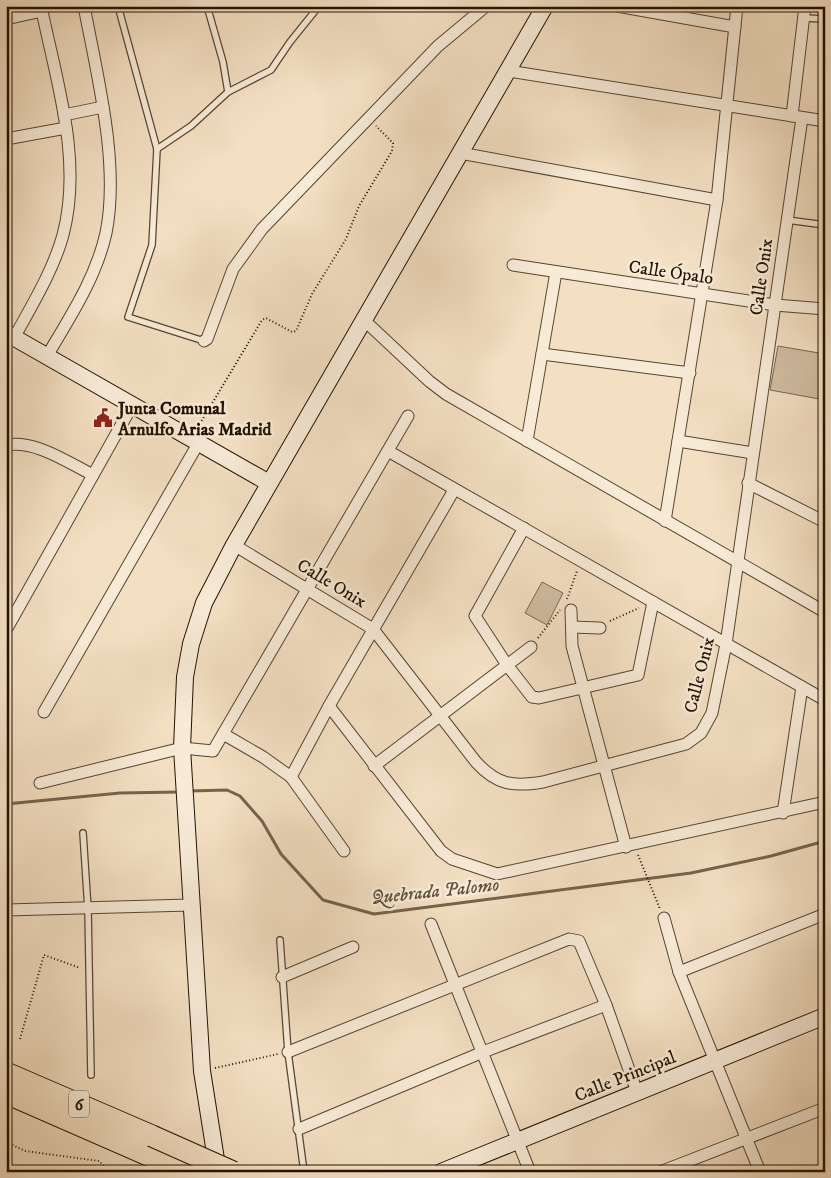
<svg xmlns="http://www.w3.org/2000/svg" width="831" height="1178" font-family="'IM FELL DW Pica',serif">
	<rect width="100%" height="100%" fill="#f3dfc2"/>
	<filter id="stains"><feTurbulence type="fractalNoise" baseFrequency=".004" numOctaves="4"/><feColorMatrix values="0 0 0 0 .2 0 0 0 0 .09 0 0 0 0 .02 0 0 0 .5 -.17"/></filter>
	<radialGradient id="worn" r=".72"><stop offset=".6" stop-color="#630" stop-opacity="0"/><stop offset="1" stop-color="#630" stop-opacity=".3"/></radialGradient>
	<g fill="#cfbca1" stroke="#786750">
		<path d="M 778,346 L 825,354 L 825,400 L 770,390 Z"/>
		<path d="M 542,582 L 563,593 L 547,625 L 525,613 Z"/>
	</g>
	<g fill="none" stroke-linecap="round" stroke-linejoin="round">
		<g stroke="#75634d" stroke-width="3">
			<path d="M 189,791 L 227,790 L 240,796 L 262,821 L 281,854 L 323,900 L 374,914 L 691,873 L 771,856 L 825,841"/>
			<path d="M 6,804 L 120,793 L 180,792"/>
		</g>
		<g stroke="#564530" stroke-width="8">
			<g id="lane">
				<path d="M 118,6 L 157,149 L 152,245 L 128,317 L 204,341"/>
				<path d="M 207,6 L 223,62 L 228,92"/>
				<path d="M 804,18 L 825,19"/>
				<path d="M 157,149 L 191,126 L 228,92 L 271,70 L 290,42 L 319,6"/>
				<path d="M 787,220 L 825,225"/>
				<path d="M 83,833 L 88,909 L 91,1075"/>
				<path d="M 280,940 L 288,1052 L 304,1172"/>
			</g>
		</g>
		<g stroke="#564530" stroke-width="13">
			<g id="street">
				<path d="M 617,6 L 735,27"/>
				<path d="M 6,19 L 42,11"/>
				<path d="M 508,71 L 825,121"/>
				<path d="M 64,115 L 103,107"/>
				<path d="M 792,116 L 805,6"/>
				<path d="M 6,139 L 66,128"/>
				<path d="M 460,153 L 717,200"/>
				<path d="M 513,265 L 775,305 L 825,309"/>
				<path d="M 365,321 L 429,381 L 446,394 L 825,612"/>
				<path d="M 14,338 C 32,305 53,271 63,235 C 83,159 56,81 41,6"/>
				<path d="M 204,341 L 207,339 L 233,269 L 262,229 L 438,46 L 486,6"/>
				<path d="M 542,354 L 690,373"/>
				<path d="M 47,356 C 70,317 96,278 106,233 C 120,164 97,75 84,6"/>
				<path d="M 527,441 L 556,272"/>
				<path d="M 678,441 L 753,453"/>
				<path d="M 6,445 C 36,440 67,462 93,475"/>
				<path d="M 388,451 L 825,700"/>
				<path d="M 748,483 L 825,522"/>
				<path d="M 665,521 L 717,200 L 737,6"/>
				<path d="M 524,528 L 475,616 L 507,665 L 532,697 L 539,698 L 638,675 L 653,602"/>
				<path d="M 234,545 L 373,629 L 476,762 C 497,785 513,787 543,782 L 686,744 L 701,733 L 712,713 L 726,644 L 802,118"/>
				<path d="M 571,610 L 572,646 L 626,847"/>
				<path d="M 572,627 L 600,628"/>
				<path d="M 6,630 L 133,404"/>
				<path d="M 329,706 L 441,851 L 452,859 L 497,874 L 825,802"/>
				<path d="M 44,712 L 199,442"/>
				<path d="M 225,735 L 263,757 L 291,777 L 344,851"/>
				<path d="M 374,766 L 531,647"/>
				<path d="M 291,777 L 329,706 L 454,490"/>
				<path d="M 40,783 L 182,748 L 213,751 L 408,416"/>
				<path d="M 783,813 L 802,687"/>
				<path d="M 6,910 L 190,905"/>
				<path d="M 664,918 L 679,972 L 760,1172"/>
				<path d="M 431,924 L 530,1172"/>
				<path d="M 679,972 L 825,914"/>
				<path d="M 282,977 L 353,947"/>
				<path d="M 288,1052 L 569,939 L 579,941 L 606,1005 L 637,1092"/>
				<path d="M 299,1129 L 483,1052 L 606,1005"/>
				<path d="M 660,1172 L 825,1108"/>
			</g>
		</g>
		<g stroke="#221200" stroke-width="18">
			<g id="secondary">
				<path d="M 6,333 L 269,483"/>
				<path d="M 218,1172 L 202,1071 L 182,748 L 185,677 L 191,644 L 204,603 L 234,545 L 545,6"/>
				<path d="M 441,1172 L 825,1016"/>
			</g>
		</g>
		<g stroke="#221200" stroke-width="23">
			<g id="highway">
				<path d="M 6,1073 L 152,1136"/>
				<path d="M 6,1093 L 187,1172"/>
			</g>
		</g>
		<g stroke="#221200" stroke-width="2" stroke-dasharray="1 2.5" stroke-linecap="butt">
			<path d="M 198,427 L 262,320 L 266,318 L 292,332 L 296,331 L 312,294 L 346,239 L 359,206 L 392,151 L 393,143 L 376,126"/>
			<path d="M 567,599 L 577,571"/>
			<path d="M 610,621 L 639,608"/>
			<path d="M 538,638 L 560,610"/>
			<path d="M 638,855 L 660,909"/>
			<path d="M 20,1039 L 44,955 L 80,968"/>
			<path d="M 215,1068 L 278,1054"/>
			<path d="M 6,1142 L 25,1151 L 99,1161 L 109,1172"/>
		</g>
		<use href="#lane" stroke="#f7ead7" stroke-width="5.5"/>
		<use href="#street" stroke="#f7ead7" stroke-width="11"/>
		<use href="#secondary" stroke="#f7ead7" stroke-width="16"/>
		<use href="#highway" stroke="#f3dfc2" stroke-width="21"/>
		<g stroke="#221200" stroke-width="23" stroke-linecap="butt">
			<path id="highway-bridge" d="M 152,1136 L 233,1172"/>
		</g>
		<use href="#highway-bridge" stroke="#f3dfc2" stroke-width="21"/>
	</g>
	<defs>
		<g id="civic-bare" transform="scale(1.5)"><path d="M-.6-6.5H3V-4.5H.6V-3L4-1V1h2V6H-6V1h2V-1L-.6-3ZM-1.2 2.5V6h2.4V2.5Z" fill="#8f2418" stroke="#f7ead7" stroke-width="2.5" paint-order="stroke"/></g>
	</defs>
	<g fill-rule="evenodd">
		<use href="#civic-bare" x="103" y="418"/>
	</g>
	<g text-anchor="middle" stroke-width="5" stroke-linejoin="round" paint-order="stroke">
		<rect fill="#f7ead7" stroke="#625340" stroke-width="1" x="69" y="1090.5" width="20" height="27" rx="4"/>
		<g font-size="16" font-weight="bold" fill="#221200">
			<text x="79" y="1110">6</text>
		</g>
		<g font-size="18" fill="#221200" stroke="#f7ead7">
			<text transform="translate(671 272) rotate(8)" y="6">Calle Ópalo</text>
			<text transform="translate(761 277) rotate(-82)" y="6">Calle Onix</text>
			<text transform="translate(332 583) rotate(31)" y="6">Calle Onix</text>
			<text transform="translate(699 675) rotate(-76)" y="6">Calle Onix</text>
			<text transform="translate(625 1076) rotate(-22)" y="6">Calle Principal</text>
		</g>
		<g font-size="18" font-weight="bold" fill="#221200" stroke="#f7ead7" text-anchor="start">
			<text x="118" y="414">Junta Comunal<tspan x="118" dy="21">Arnulfo Arias Madrid</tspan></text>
		</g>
		<g font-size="19" font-style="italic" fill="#604f3a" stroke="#f7ead7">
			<text transform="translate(435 890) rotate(-6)" y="7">Quebrada Palomo</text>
		</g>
	</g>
	<rect width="831" height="1178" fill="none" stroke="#f3dfc2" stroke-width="25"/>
	<rect x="8" y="8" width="816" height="1163" fill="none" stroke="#221200" stroke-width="2.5"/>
	<rect x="12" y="12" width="806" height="1153" fill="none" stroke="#221200"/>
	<rect width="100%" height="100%" filter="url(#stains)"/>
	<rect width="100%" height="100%" fill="url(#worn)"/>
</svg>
